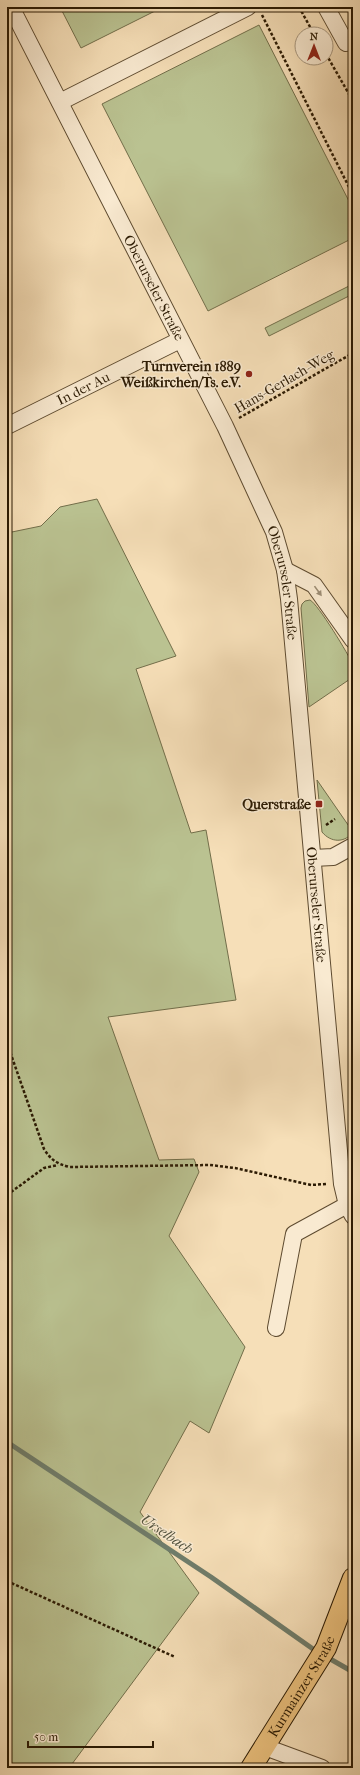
<svg xmlns="http://www.w3.org/2000/svg" width="360" height="1775" font-family="'IM FELL French Canon',serif">
	<rect width="100%" height="100%" fill="#f6dfb8"/>
	<filter id="stains"><feTurbulence type="fractalNoise" baseFrequency=".005" numOctaves="4"/><feColorMatrix values="0 0 0 0 .2 0 0 0 0 .09 0 0 0 0 .02 0 0 0 .5 -.17"/></filter>
	<radialGradient id="worn" r=".72"><stop offset=".6" stop-color="#630" stop-opacity="0"/><stop offset="1" stop-color="#630" stop-opacity=".3"/></radialGradient>
	<g fill="#bac291" stroke="#726e4a">
		<path d="M 60,7 L 163,7 L 81,48 Z"/>
		<path d="M 259,25 L 353,209 L 353,238 L 208,311 L 102,104 Z"/>
		<path d="M 349,286 L 353,294 L 269,336 L 265,328 Z"/>
		<path d="M 97,499 L 176,656 L 136,669 L 191,833 L 206,830 L 236,1000 L 108,1017 L 159,1160 L 194,1159 L 199,1172 L 169,1236 L 245,1347 L 209,1433 L 190,1421 L 140,1512 L 199,1593 L 69,1768 L 7,1768 L 7,533 L 41,526 L 60,507 Z"/>
		<path d="M 310,600 C 318,604 349,655 353,665 C 354,668 353,674 353,677 L 309,707 L 301,608 L 302,604 L 305,601 Z"/>
		<path d="M 317,780 L 353,832 C 345,843 331,843 322,832 Z"/>
	</g>
	<g fill="none" stroke-linecap="round" stroke-linejoin="round">
		<g stroke="#6f7c6a" stroke-width="5">
			<path d="M 7,1442 L 211,1577 L 313,1649"/>
			<path d="M 332,1660 L 353,1672"/>
		</g>
		<g stroke="#5e4b30" stroke-width="18">
			<g id="minor">
				<path id="s1" d="M 11,7 L 225,426 L 274,532 L 285,570 L 289,599 C 307,794 324,989 342,1184 L 347,1205 L 353,1216"/>
				<path d="M 326,7 L 346,43"/>
				<path d="M 60,102 L 248,7"/>
				<path id="s2" d="M 7,426 L 180,340"/>
				<path d="M 285,570 L 314,585 L 353,640"/>
				<path d="M 313,858 L 333,857 L 353,846"/>
				<path d="M 276,1328 L 294,1234 L 347,1205"/>
				<path d="M 265,1747 L 322,1768"/>
			</g>
		</g>
		<g stroke="#2b1a03" stroke-width="22">
			<g id="major">
				<path id="s3" d="M 251,1768 L 326,1648 L 353,1578"/>
			</g>
		</g>
		<g stroke="#2b1a03" stroke-width="2.5" stroke-dasharray="3 2" stroke-linecap="butt">
			<path d="M 299,7 L 314,34"/>
			<path d="M 262,15 L 353,195"/>
			<path d="M 326,54 L 353,101"/>
			<path d="M 239,418 L 353,353"/>
			<path d="M 326,825 L 335,819"/>
			<path d="M 7,1043 L 44,1149 C 51,1160 57,1164 70,1167 L 210,1165 L 235,1168 L 311,1185 L 326,1184"/>
			<path d="M 7,1195 L 44,1168 L 58,1165"/>
			<path d="M 7,1581 L 175,1657"/>
		</g>
		<use href="#minor" stroke="#f9ead1" stroke-width="16"/>
		<use href="#major" stroke="#ebc07c" stroke-width="20"/>
	</g>
	<defs><path id="oneway-solid" d="M-6-.8H1V-3.2L6.5 0L1 3.2V.8H-6Z"/></defs>
	<use fill="#9c8c74" href="#oneway-solid" transform="translate(318 591) rotate(54)"/>
	<g fill="#8f2418" stroke="#f9ead1" stroke-width="1.5">
		<circle cx="249" cy="374" r="4"/>
		<rect x="315" y="800" width="8" height="8" rx="2"/>
	</g>
	<g text-anchor="middle" stroke-width="3" stroke-linejoin="round" paint-order="stroke">
		<g font-size="14" fill="#2b1a03" stroke="#f9ead1">
			<text dy="5" stroke="none"><textPath href="#s1" startOffset="315">Oberurseler Straße</textPath></text>
			<text transform="translate(284 381) rotate(-30)" y="5">Hans-Gerlach-Weg</text>
			<text dy="5" stroke="none"><textPath href="#s2" startOffset="85">In der Au</textPath></text>
			<text dy="5" stroke="none"><textPath href="#s1" startOffset="639">Oberurseler Straße</textPath></text>
			<text dy="5" stroke="none"><textPath href="#s1" startOffset="963">Oberurseler Straße</textPath></text>
			<text dy="5" stroke="none"><textPath href="#s3" startOffset="96">Kurmainzer Straße</textPath></text>
		</g>
		<g font-size="14" font-weight="bold" fill="#2b1a03" stroke="#f9ead1" text-anchor="end">
			<text x="241" y="371">Turnverein 1889<tspan x="241" dy="16">Weißkirchen/Ts. e.V.</tspan></text>
			<text x="311" y="809">Querstraße</text>
		</g>
		<g font-size="15" font-style="italic" fill="#53533f" stroke="#f9ead1">
			<text transform="translate(167 1534) rotate(34)" y="5">Urselbach</text>
		</g>
	</g>
	<rect width="360" height="1775" fill="none" stroke="#f6dfb8" stroke-width="24"/>
	<rect x="8" y="8" width="344" height="1759" fill="none" stroke="#2b1a03" stroke-width="2"/>
	<rect x="12" y="12" width="336" height="1751" fill="none" stroke="#2b1a03"/>
	<g transform="translate(314 46)"><circle r="19" fill="#f9ead1" stroke="#a7977f"/>
	<path d="M0-3L7 15L0 10L-7 15Z" fill="#8f2418"/>
	<text y="-6" font-size="11" font-weight="bold" text-anchor="middle" fill="#2b1a03">N</text>
	</g>
	<path d="M28 1741v6h125v-6" fill="none" stroke="#2b1a03" stroke-width="2"/>
	<text x="34" y="1741" font-size="12" fill="#2b1a03" stroke="#f9ead1" stroke-width="3" paint-order="stroke">50 m</text>
	<rect width="100%" height="100%" filter="url(#stains)"/>
	<rect width="100%" height="100%" fill="url(#worn)"/>
</svg>
